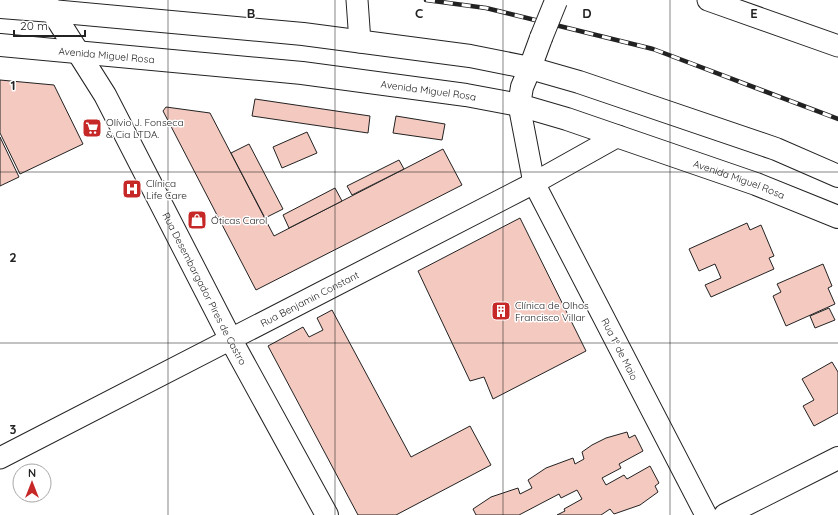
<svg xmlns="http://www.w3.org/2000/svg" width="838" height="515" font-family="Quicksand,sans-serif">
	<rect width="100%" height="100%" fill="#fff"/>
	<g fill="#f3c9c0" stroke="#222">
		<path d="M 0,80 L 54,85 L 83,144 L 20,174 L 0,133 Z"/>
		<path d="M 255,99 L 370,116 L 368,133 L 252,116 Z"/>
		<path d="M 166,107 L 210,113 L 274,236 L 443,149 L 462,185 L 256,290 L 163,111 Z"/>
		<path d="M 396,116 L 445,124 L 442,140 L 393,133 Z"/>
		<path d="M 307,132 L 317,153 L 282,168 L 273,147 Z"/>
		<path d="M 0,137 L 19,177 L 0,186 Z"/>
		<path d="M 249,144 L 283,209 L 265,218 L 231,153 Z"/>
		<path d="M 399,160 L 404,169 L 352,195 L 347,186 Z"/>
		<path d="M 335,188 L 342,201 L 289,228 L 283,215 Z"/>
		<path d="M 520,218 L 586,351 L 493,399 L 484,377 L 470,381 L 418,271 Z"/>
		<path d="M 747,223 L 750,230 L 761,225 L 774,256 L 769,258 L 774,269 L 711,297 L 705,285 L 721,278 L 715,264 L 699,271 L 689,249 Z"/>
		<path d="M 823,264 L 832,286 L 828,288 L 835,304 L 786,326 L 773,296 L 781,292 L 777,284 Z"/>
		<path d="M 829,308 L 835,320 L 815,328 L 810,316 Z"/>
		<path d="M 332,310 L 411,457 L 470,426 L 491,465 L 396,515 L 358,515 L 268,346 L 303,327 L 309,337 L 323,330 L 317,318 Z"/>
		<path d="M 832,362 L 838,372 L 838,413 L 814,426 L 803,406 L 814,400 L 802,379 Z"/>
		<path d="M 627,432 L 629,438 L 635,435 L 643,451 L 619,464 L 621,468 L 602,478 L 606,485 L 624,475 L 627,479 L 650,466 L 659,483 L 655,486 L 658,492 L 640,505 L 614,514 L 610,509 L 601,515 L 557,515 L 565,511 L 564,509 L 582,499 L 577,490 L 561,498 L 559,494 L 519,515 L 476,515 L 473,509 L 491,497 L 518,488 L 520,494 L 532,488 L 528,480 L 546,468 L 573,458 L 575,464 L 584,459 L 582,452 L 592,445 L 606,438 Z"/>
	</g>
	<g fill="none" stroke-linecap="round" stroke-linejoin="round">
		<g stroke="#222" stroke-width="23">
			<g id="minor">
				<path d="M 357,0 L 360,42"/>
				<path d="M 708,0 L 838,46"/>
				<path d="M 519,105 L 534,183 L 706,515"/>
				<path id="s1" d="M 0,458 L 534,183 L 618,136"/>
			</g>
		</g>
		<g stroke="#222" stroke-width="24">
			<g id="tertiary">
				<path d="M 530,68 L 541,38"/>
				<path d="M 725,515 L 838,458"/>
			</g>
		</g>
		<g stroke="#222" stroke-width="24">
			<g id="secondary">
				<path id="s2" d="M 45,0 L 105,95 L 231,340 L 327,515"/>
			</g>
		</g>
		<g stroke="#222" stroke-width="24">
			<g id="primary">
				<path d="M 0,7 L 52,11 L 303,34 L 470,56 L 530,68 L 579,82 L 776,149 L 838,176"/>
				<path id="s3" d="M 0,45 L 302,73 L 466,95 L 519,105 L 567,119 L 756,184 L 838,217"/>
				<path d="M 519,105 L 522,87 L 530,68"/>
			</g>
		</g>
		<use href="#minor" stroke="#fff" stroke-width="21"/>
		<use href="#tertiary" stroke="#fff" stroke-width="22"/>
		<use href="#secondary" stroke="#fff" stroke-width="22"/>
		<use href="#primary" stroke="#fff" stroke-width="22"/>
		<g stroke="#222" stroke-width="4.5">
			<path id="rail" d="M 426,0 L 486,8 L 653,49 L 838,119"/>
		</g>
		<use href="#rail" stroke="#fff" stroke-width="3" stroke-dasharray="9" stroke-linecap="butt"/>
		<g stroke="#222" stroke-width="24" stroke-linecap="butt">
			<path id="tertiary-bridge" d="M 541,38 L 556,1"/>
		</g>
		<use href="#tertiary-bridge" stroke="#fff" stroke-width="22"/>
	</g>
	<path fill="none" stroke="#222" stroke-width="1" stroke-opacity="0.55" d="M 168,0 L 168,515M 335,0 L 335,515M 503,0 L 503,515M 670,0 L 670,515M 0,172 L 838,172M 0,343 L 838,343"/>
	<defs>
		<g id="supermarket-square" transform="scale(1)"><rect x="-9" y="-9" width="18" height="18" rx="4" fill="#c62828" stroke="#fff"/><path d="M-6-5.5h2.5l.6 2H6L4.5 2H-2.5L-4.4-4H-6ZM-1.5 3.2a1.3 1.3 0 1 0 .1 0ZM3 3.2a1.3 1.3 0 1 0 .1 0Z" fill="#fff"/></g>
		<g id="hospital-square" transform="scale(1)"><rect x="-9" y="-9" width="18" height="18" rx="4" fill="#c62828" stroke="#fff"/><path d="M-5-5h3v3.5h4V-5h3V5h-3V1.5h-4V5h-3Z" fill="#fff"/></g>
		<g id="shop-square" transform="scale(1)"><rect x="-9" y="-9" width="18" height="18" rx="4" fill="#c62828" stroke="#fff"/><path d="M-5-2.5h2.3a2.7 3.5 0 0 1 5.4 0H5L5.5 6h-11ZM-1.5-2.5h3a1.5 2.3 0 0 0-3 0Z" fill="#fff"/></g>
		<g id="building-square" transform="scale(1)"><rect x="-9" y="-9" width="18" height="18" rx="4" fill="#c62828" stroke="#fff"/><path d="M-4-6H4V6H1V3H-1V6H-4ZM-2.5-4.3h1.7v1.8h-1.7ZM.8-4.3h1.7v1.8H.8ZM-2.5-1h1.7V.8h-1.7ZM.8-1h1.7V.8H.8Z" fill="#fff"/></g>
	</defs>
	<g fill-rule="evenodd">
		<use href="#supermarket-square" x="92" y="128"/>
		<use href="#hospital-square" x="132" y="189"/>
		<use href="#shop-square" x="197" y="220"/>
		<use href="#building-square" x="501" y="311"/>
	</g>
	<g text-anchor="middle" stroke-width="3" stroke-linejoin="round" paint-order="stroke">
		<g font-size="10" fill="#222" stroke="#fff">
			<text dy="4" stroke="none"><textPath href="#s3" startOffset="107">Avenida Miguel Rosa</textPath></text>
			<text dy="4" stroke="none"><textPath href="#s3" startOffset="431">Avenida Miguel Rosa</textPath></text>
			<text dy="4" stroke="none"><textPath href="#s3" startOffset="755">Avenida Miguel Rosa</textPath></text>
			<text dy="4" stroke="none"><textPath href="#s2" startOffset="330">Rua Desembargador Pires de Castro</textPath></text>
			<text dy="4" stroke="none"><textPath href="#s1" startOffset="348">Rua Benjamin Constant</textPath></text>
			<text transform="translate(620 349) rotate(63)" y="4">Rua 1º de Maio</text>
		</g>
		<g font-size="10" fill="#222" stroke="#fff" text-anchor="start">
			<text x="106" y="126">Olívio J. Fonseca<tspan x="106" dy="12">&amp; Cia LTDA.</tspan></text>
			<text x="146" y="187">Clínica<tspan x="146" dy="12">Life Care</tspan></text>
			<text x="211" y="224">Óticas Carol</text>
			<text x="515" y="309">Clínica de Olhos<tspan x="515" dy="12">Francisco Villar</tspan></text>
		</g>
	</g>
	<g font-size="13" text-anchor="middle" font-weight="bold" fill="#222" stroke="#fff" stroke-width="3" stroke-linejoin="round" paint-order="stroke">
		<text x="251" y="18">B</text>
		<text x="419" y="18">C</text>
		<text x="587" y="18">D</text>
		<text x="754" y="18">E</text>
		<text x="13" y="90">1</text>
		<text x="13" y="262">2</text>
		<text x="13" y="434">3</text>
	</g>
	<g transform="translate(32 483)"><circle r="19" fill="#ffffff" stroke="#a7a7a7"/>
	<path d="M0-3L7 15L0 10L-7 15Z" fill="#c62828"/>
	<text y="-6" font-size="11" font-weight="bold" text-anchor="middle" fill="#222222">N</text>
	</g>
	<path d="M14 30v6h71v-6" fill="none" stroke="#222222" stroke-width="2"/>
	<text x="20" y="30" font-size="12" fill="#222222" stroke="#ffffff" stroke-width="3" paint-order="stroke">20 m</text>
</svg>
